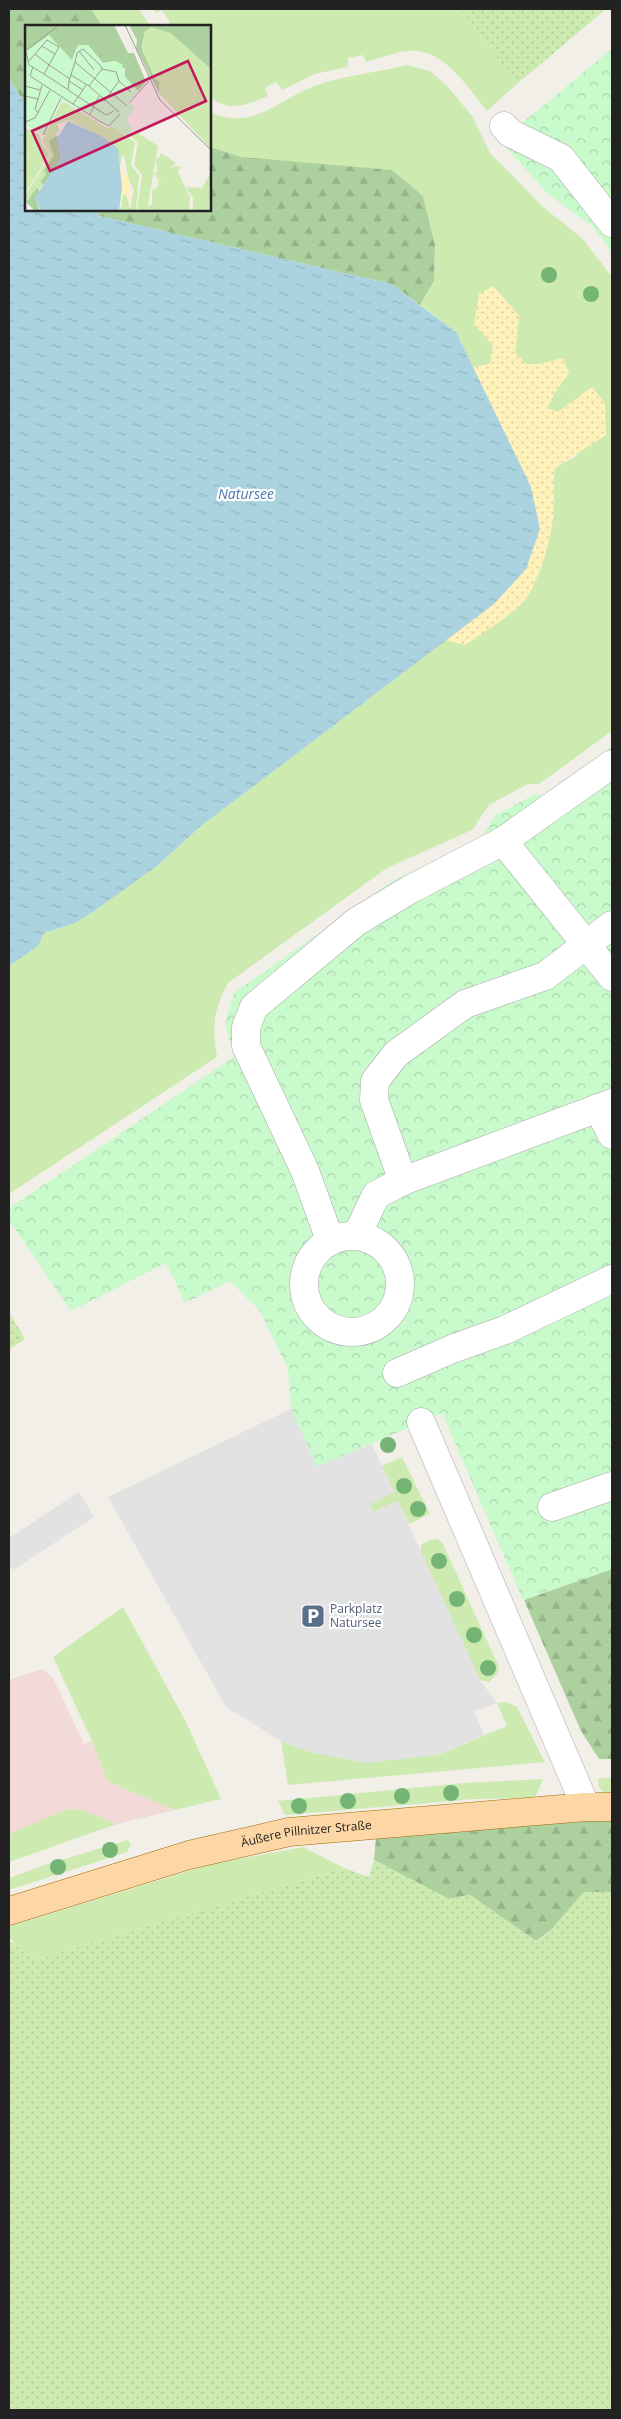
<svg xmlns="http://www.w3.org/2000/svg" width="621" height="2419" font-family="'Open Sans',sans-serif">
	<defs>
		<pattern id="forest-firs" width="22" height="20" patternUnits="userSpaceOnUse" patternTransform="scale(1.25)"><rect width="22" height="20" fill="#add19e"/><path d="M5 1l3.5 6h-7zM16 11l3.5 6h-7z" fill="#95b388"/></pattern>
		<pattern id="sand-dots" width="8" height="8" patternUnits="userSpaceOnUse" patternTransform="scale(1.25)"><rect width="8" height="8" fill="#fff1ba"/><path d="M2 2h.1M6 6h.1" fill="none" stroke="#dacea0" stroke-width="1.8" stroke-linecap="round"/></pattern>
		<pattern id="park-crowns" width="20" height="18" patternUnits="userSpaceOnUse" patternTransform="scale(1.25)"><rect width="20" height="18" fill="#c8facc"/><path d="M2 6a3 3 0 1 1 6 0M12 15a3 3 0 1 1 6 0" fill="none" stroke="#acd6af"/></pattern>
		<pattern id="garden-dots" width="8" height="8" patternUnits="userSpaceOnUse" patternTransform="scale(1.25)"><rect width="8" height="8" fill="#cdebb0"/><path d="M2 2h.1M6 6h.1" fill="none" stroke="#b0c997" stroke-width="1.8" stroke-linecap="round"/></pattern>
		<pattern id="water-ripples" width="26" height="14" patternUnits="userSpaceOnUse" patternTransform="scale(1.25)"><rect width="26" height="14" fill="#aad3df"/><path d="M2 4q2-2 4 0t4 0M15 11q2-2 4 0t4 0" fill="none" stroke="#92b5bf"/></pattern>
	</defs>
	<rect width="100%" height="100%" fill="#f2efe9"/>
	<path fill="#f2dad9" d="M 42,1669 L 53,1678 L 84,1744 L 92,1741 L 108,1782 L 175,1810 L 117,1824 L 82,1810 L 9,1834 L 9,1680 Z"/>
	<g fill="#cdebb0">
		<path d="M 91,9 L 139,9 L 150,26 L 102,26 Z"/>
		<path d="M 153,9 L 460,9 L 517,84 L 487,111 C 468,88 443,47 409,51 C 395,52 380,58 366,62 L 363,55 L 348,58 L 348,67 L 315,74 L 282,90 L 276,82 L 265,88 L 268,96 C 247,105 230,113 210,97 L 210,26 L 165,26 L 170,22 L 162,10 L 156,13 Z"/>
		<path d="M 407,65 L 430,71 L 448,87 L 472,116 L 490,153 L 543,207 L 582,238 L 612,277 L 612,731 L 539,784 L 528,784 L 489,805 L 472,830 L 387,868 L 228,983 C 213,1012 212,1025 217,1057 L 9,1194 L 9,966 L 38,946 L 44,933 L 75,923 L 157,866 L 201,826 L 446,640 L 465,645 C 481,634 512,614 524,601 C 538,585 551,539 553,518 C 555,501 552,485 555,468 L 577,456 L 558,412 L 547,408 L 554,394 L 569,373 L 563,359 L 539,364 L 526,364 L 515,353 L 519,316 L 493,286 L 493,346 L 490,364 L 473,367 L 456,332 L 420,305 L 434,281 L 435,245 L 423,196 L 241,157 L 210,147 L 210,112 C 255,133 279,97 320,84 C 348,75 378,72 407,65 Z"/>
		<path d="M 402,1457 L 430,1514 L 409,1524 L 398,1501 L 373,1512 L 369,1504 L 394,1492 L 382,1466 Z"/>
		<path d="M 437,1539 L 442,1542 L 499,1667 L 497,1674 L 489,1682 L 480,1680 L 421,1553 L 421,1545 L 430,1540 Z"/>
		<path d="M 123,1607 L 186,1722 L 221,1799 L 175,1810 L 108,1782 L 92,1741 L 53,1657 Z"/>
		<path d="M 507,1702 L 517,1707 L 545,1762 L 288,1785 L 281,1741 L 310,1752 L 438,1755 L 507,1726 L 497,1703 Z"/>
		<path d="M 598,1778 L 612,1778 L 612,1797 L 605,1794 L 599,1787 Z"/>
		<path d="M 543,1779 L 535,1798 L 475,1799 L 285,1815 L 278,1801 L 464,1783 Z"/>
		<path d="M 68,1809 L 82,1810 L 117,1824 L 9,1862 L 9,1834 Z"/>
		<path d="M 128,1840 L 131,1845 L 127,1852 L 9,1890 L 9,1878 L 48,1864 Z"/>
		<path d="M 303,1847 L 344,1868 L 34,1960 L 18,1949 L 9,1936 L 10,1926 L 212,1864 Z"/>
	</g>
	<g fill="url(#forest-firs)">
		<path d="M 9,9 L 91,9 L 102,26 L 26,26 L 26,105 L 9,79 Z"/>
		<path d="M 210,147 L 241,157 L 392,170 L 423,196 L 435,245 L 434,281 L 420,305 L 391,284 L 99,216 L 95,210 L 210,210 Z"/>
		<path d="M 612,1569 L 612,1759 L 599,1759 L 581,1731 L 524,1600 Z"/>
		<path d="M 585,1820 L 612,1821 L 612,1892 L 584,1892 L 552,1929 L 536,1941 L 470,1895 L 449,1899 L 374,1860 L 376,1838 Z"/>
	</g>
	<path fill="url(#sand-dots)" d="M 493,286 L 519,316 L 515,353 L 526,364 L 539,364 L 563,358 L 569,373 L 554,394 L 547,408 L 558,412 L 592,387 L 605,403 L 606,435 L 555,468 C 552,485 555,501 553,518 C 551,539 538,585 524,601 C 511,616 482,633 465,645 L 446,640 L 494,604 L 540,529 L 531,487 L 473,367 L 490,364 L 493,346 L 474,324 L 479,294 Z"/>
	<g fill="url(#park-crowns)">
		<path d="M 612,49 L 612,253 L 593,227 L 548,194 L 500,141 Z"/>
		<path d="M 612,746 L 612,1569 L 523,1600 L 442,1413 L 317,1467 L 291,1409 L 288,1369 L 260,1311 L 230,1281 L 185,1303 L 166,1263 L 71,1311 L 9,1220 L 9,1208 L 234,1057 L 225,1023 L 234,993 L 394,880 L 480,839 L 496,815 L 533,795 L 544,795 Z"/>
	</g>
	<g fill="url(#garden-dots)">
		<path d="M 460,9 L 606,9 L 517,84 Z"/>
		<path d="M 9,1312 L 25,1339 L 9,1350 Z"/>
		<path d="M 374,1860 L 449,1899 L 470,1895 L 536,1941 L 552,1929 L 584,1892 L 612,1892 L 612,2410 L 9,2410 L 9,1943 L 11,1942 L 34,1960 L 344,1868 L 369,1877 Z"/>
	</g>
	<g fill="#e2e2e2">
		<path d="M 291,1409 L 317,1467 L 372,1444 L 394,1492 L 369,1505 L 373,1512 L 398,1501 L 480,1680 L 497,1703 L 474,1711 L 484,1735 L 438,1755 L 365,1763 L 310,1752 L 281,1741 L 226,1707 L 108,1497 Z"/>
		<path d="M 79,1492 L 94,1517 L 13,1570 L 9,1563 L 9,1538 Z"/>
	</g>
	<path fill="url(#water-ripples)" d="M 9,79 L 26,105 L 26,210 L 95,210 L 99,216 L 391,284 L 456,332 L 531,487 L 540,529 L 526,569 L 494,604 L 201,826 L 157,866 L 94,911 L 75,923 L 44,933 L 38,946 L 9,966 Z"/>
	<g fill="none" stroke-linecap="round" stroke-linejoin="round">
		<g stroke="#a9a9a9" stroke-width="29">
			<g id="minor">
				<path d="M 504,126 L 510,133 L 561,158 L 612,223"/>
				<path d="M 503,841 L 612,977"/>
				<path d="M 598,1108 L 612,1135"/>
				<path d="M 403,1181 L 374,1100 L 375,1081 L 396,1054 L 465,1004 L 545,976 L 612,925"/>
				<path d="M 357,1235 L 376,1195 L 403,1181 L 612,1103"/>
				<circle cx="352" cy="1284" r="48"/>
				<path d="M 330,1240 L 305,1171 L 246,1046 L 246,1027 L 254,1007 L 356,922 L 409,890 L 503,841 L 612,764"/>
				<path d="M 397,1373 L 452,1349 L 505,1330 L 612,1279"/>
				<path d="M 421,1422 L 586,1807"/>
				<path d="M 552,1507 L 612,1486"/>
			</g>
		</g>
		<g stroke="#a06b00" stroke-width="29">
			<g id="major">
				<path id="s1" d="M 9,1911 L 189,1855 L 289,1832 L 586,1807 L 612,1807"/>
			</g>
		</g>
		<use href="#minor" stroke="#fff" stroke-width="28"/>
		<use href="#major" stroke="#fcd6a4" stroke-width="28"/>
	</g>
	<g fill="#74b475">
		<circle cx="549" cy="275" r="8"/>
		<circle cx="591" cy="294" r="8"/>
		<circle cx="388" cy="1445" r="8"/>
		<circle cx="404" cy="1486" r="8"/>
		<circle cx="418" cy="1509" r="8"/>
		<circle cx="439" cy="1561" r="8"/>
		<circle cx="457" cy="1599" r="8"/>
		<circle cx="474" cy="1635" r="8"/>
		<circle cx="488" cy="1668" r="8"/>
		<circle cx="451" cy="1793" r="8"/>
		<circle cx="402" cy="1796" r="8"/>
		<circle cx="348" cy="1801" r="8"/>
		<circle cx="299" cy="1806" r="8"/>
		<circle cx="110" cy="1850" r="8"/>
		<circle cx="58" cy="1867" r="8"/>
	</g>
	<defs>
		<g id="parking-square" transform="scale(1.25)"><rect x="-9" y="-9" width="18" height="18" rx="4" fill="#5c6f8a" stroke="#fff"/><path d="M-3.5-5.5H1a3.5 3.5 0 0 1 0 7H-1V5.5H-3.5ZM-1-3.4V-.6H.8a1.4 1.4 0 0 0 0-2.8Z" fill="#fff"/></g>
	</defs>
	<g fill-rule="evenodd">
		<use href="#parking-square" x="313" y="1616"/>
	</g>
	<g text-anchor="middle" stroke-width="4.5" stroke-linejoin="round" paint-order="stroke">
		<g font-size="12" fill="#4e5e75" stroke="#fff" text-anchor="start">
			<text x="330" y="1613">Parkplatz<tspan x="330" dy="14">Natursee</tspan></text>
		</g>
		<g font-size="12" fill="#222" stroke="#fff">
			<text dy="4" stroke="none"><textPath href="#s1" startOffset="308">Äußere Pillnitzer Straße</textPath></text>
		</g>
		<g font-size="14" font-style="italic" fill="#4a7aab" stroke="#fff">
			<text x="246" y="499">Natursee</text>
		</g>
	</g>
	<g transform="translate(25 25)">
		<rect width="186" height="186" fill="#f2efe9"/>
		<path d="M 36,78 L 41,78 L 82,103 L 87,102 L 110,117 L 106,140 L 114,151 L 111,186 L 95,185 L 98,170 L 101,169 L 105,184 L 109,165 L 104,156 L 100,133 L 97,130 L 95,142 L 95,137 L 82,115 L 44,95 L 32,99 L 35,105 L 25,116 L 29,131 L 19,145 L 21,149 L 16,157 L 19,160 L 0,176 L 0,170 L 26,130 L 17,116 ZM 15,110 L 16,118 L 25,129 L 0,168 L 0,138 ZM 136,128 L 151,138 L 132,155 L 131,150 L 127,149 L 132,146 L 131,132 L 134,133 ZM 151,141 L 156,142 L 153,147 L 165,172 L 164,186 L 127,186 L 123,181 L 127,179 L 127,165 L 133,162 L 133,156 L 141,145 Z" fill="#cdebb0"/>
		<path d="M 0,0 L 89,0 L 103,28 L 109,28 L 121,57 L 113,66 L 100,52 L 100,44 L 90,36 L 78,38 L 63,20 L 53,20 L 47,35 L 0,27 ZM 104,0 L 186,0 L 186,44 L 145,8 L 120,6 L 117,21 L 130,54 L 134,56 L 134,68 L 111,23 L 112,15 ZM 32,110 L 36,133 L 19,160 L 15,157 L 21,149 L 19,145 L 29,131 L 24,116 ZM 12,163 L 15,166 L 10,173 L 15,186 L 10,186 L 1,177 Z" fill="#add19e"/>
		<path d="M 95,142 L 103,153 L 105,165 L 104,177 L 102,169 L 98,170 L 96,186 Z" fill="#fff1ba"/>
		<path d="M 24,10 L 47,35 L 53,20 L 63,20 L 78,38 L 90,36 L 97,39 L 100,52 L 113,66 L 103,77 L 110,83 L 101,94 L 107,104 L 103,111 L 41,77 L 35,77 L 20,110 L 0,100 L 0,27 Z" fill="#c8facc"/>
		<path d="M 126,2 L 145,8 L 186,44 L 186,124 L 134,68 L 134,56 L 130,54 L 117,25 L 120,6 ZM 0,103 L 15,110 L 0,138 ZM 110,106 L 133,121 L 123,180 L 127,186 L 112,186 L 117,150 L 109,140 L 113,117 L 106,112 ZM 184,151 L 187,154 L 184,186 L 168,186 L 168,173 L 161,162 L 177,163 Z" fill="#cdebb0"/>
		<path d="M 43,96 L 76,111 L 93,123 L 97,163 L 94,186 L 16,186 L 10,173 L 36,133 L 32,113 Z" fill="#aad3df"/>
		<path fill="none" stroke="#9f9d99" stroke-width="1" d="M 100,0 L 135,75 L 187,126M 17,21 L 30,29M 0,26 L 34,0M 54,26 L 69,45M 1,27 L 4,40 L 19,49M 4,36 L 22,15 L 34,22 L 24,40 L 10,29M 50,37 L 52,28 L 58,24 L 75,40 L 77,44 L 64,61M 8,42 L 5,51 L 74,96 L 84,101 L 95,89M 77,44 L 91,47 L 94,56M 46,50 L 64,61 L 94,87M 44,56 L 43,65 L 81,90 L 89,86M 61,60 L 58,65 L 44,56 L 50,37 L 102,81M 0,61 L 15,65M 42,64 L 19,49 L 24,40 L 45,54M 0,71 L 13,74 L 17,60M 13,74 L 10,84 L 13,88M 79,76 L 94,56 L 106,67M 104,78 L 124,56M 48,79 L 58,65M 65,89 L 74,71M 0,97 L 10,93 L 25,65M 18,110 L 36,73"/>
		<path fill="#c2185b" fill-opacity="0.15" stroke="#c2185b" stroke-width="2.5" d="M 163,36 L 181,76 L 25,146 L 7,106 Z"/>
		<rect width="186" height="186" fill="none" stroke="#222" stroke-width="2.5"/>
	</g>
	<rect width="621" height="2419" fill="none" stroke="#222222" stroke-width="20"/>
</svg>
